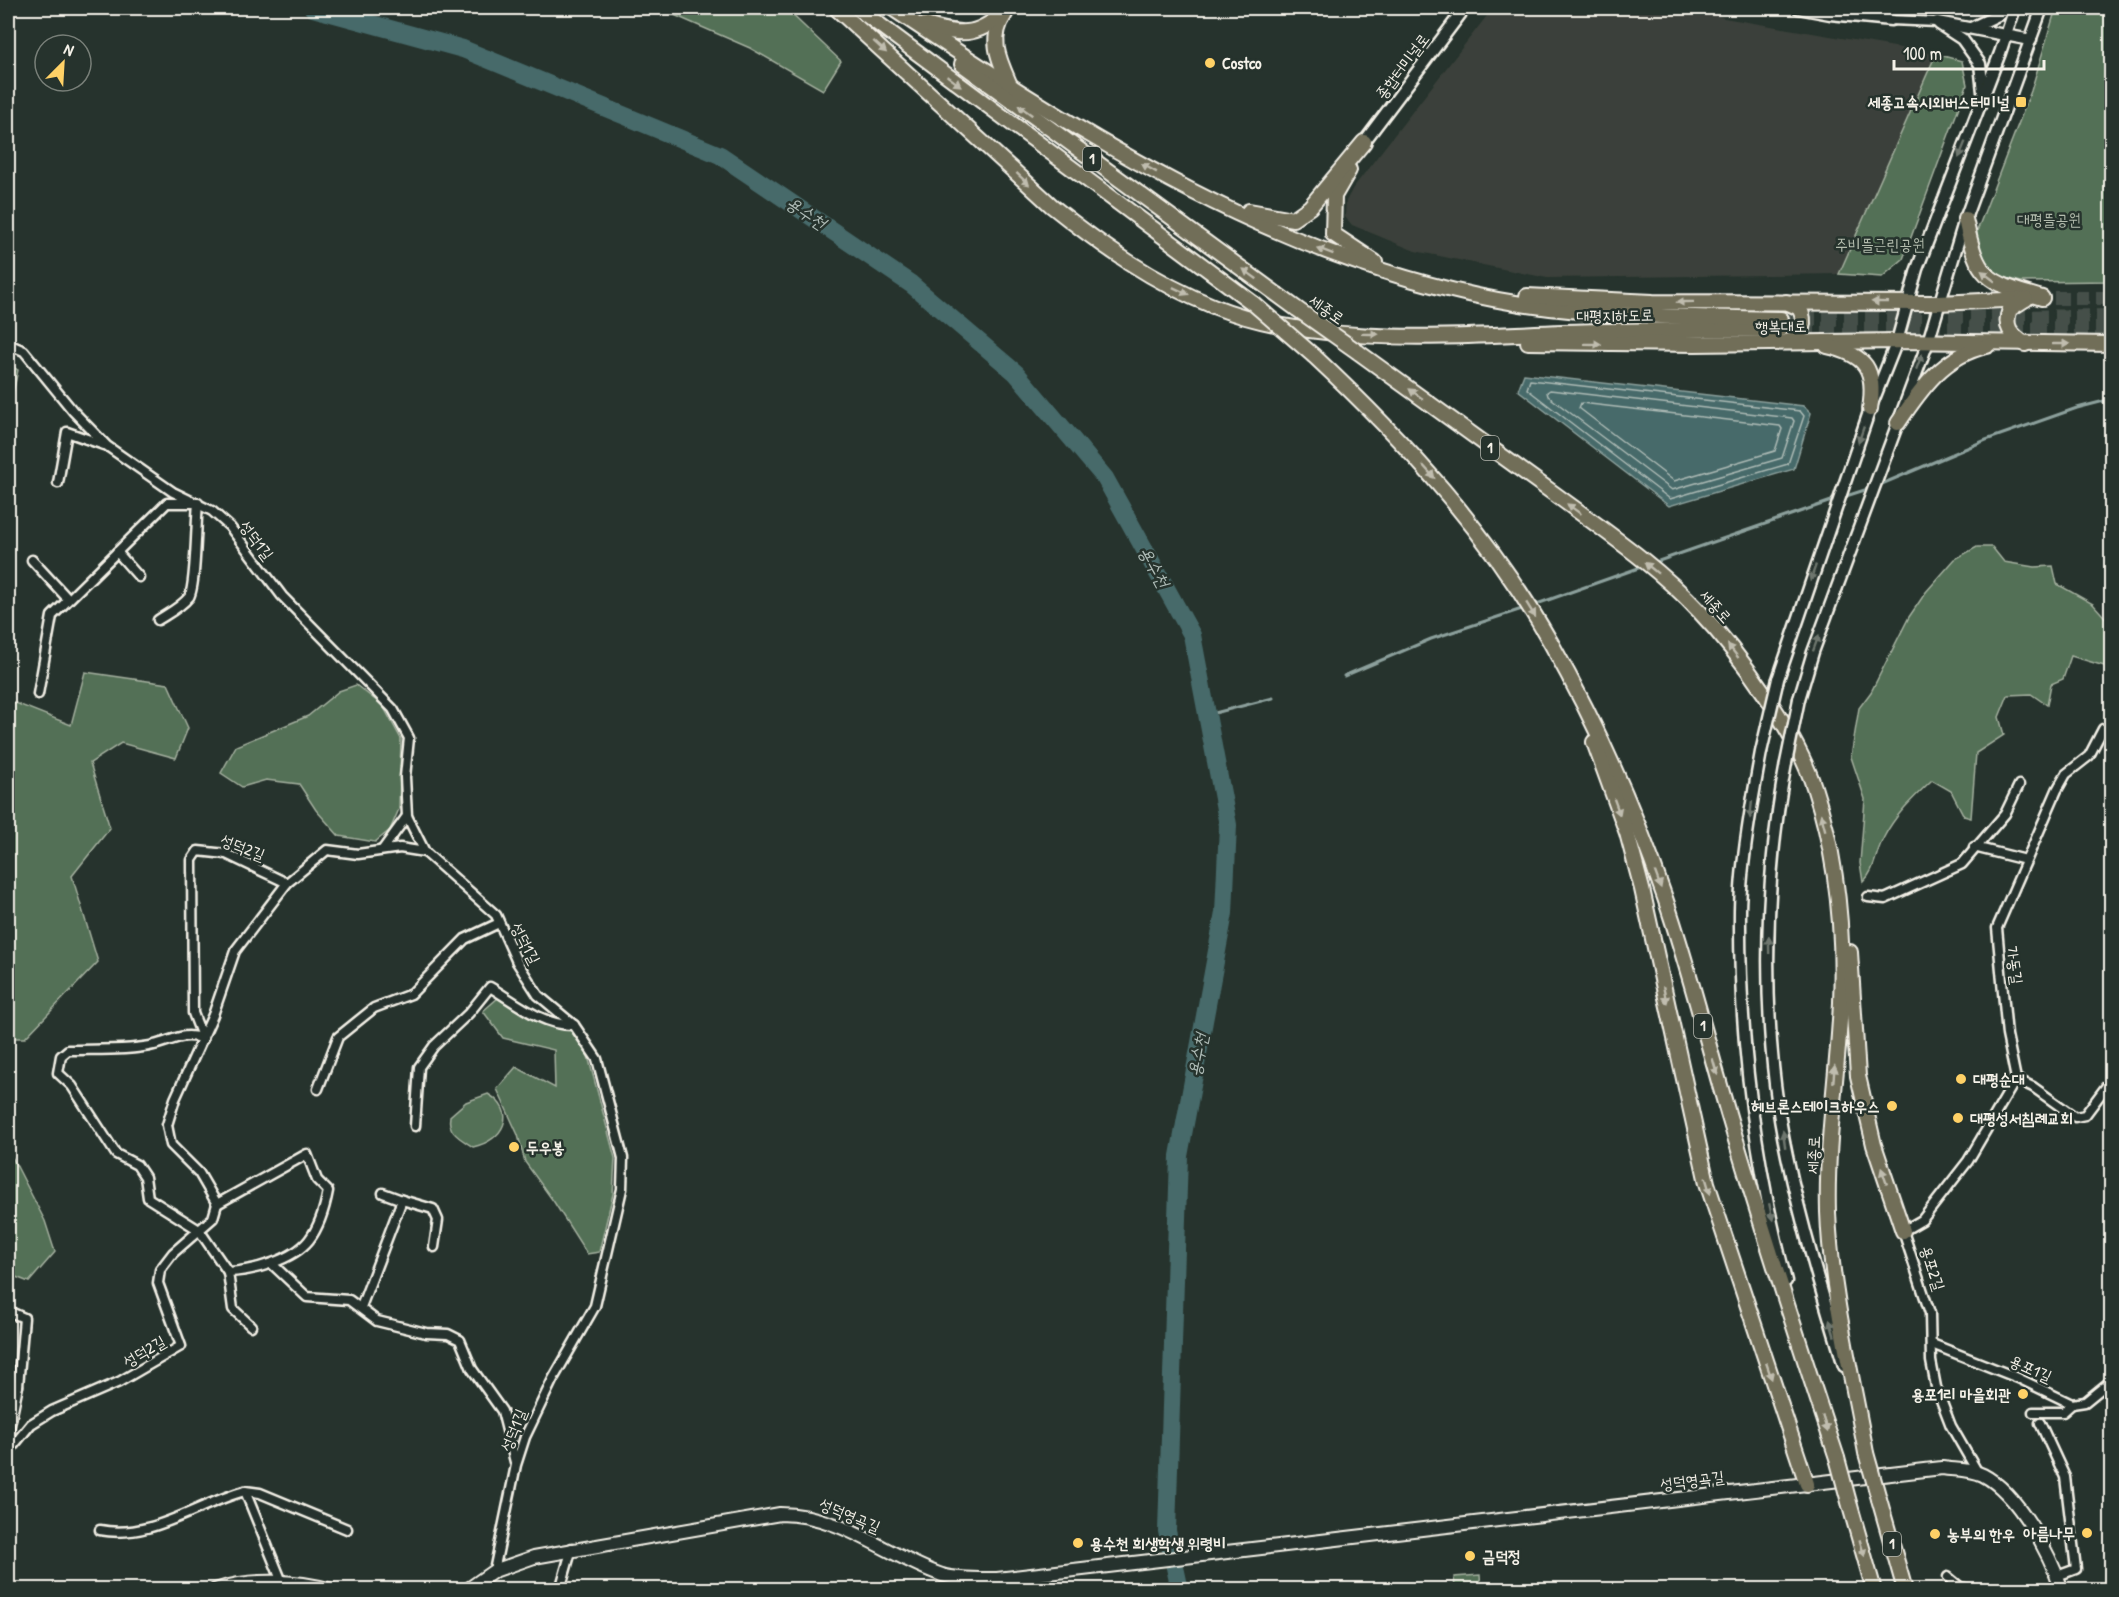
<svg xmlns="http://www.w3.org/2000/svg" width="2119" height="1597" font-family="'Patrick Hand','Poor Story',sans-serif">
	<rect width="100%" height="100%" fill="#26332d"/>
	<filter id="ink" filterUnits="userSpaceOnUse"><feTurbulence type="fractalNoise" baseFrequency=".0167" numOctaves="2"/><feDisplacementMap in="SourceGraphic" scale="12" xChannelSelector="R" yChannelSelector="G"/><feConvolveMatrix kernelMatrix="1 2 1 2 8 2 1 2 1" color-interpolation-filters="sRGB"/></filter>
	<g filter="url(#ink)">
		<path fill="#3b413a" d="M 1493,8 L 1697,8 L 1724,18 L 1936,54 L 1839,274 L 1547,278 L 1415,251 L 1352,225 L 1345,217 L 1346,201 L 1353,188 Z"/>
		<g fill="#536f56" stroke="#a4b09f" stroke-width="1.5">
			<path d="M 658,8 L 785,8 L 841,61 L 823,90 L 750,48 Z"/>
			<path d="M 2056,8 L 2111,8 L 2111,281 L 2021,282 L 1992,274 L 1976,245 L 1977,231 L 2031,91 Z"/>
			<path d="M 1936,54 L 1962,61 L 1967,85 L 1903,259 L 1882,277 L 1839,274 Z"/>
			<path d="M 8,364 L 18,370 L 8,415 Z"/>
			<path d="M 1977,547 L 1992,547 L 2004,562 L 2034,567 L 2053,566 L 2057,584 L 2093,604 L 2110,623 L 2111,668 L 2071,656 L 2063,679 L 2051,684 L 2047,705 L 2031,694 L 2008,695 L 1999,717 L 2004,735 L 1976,753 L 1971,818 L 1964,816 L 1951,791 L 1932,780 C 1913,798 1895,815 1883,839 C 1875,854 1875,871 1863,882 L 1860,863 L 1865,799 L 1851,757 L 1859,708 L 1871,692 L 1909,617 L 1926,592 L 1955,559 Z"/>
			<path d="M 85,672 L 168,684 L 188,728 L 176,758 L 121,743 L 90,763 L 110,828 L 72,876 L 98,962 L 25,1038 L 8,1038 L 8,700 L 71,725 Z"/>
			<path d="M 356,685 L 383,706 L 401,739 L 399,809 L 390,830 L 375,842 L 339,836 L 316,810 L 299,784 L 266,780 L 242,787 L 221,773 L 236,746 L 308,716 L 339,691 Z"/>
			<path d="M 498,998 L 523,1012 L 569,1028 L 588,1056 L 615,1158 L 613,1194 L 599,1252 L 587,1254 L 554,1202 L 525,1162 L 518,1135 L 497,1089 L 516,1067 L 555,1088 L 554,1050 L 503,1038 L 483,1011 Z"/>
			<path d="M 488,1094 C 519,1112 503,1141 473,1147 C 460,1138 447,1133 450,1116 L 466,1102 Z"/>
			<path d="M 8,1149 L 45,1221 L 55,1252 L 29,1282 L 8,1274 Z"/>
			<path d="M 1480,1575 L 1481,1589 L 1455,1589 L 1454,1577 Z"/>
		</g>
		<path fill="#466a6a" stroke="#8ca09c" stroke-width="1.5" d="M 1524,374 L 1804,406 L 1811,413 L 1794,469 L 1669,506 L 1518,390 Z"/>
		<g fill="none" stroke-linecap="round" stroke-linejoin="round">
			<g stroke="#aebbb6" stroke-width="1.5">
				<path d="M 1530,380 L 1800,411 L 1804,416 L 1788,464 L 1670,499 L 1527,389 Z"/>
				<path d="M 1550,390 L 1792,418 L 1794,421 L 1782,458 L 1672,490 L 1548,396 L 1547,392 Z"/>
				<path d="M 1581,403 L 1780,426 L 1782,429 L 1775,451 L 1674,481 L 1579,408 Z"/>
			</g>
			<g stroke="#8ca09c" stroke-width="3">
				<path d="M 1877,486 L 1986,440 L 2077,408 L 2112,399"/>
				<path d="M 1843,497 L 1871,488"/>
				<path d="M 1653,563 L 1837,499"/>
				<path d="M 1534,605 L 1644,566"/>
				<path d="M 1344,676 L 1431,639 L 1525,608"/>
				<path d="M 1207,715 L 1273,698"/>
			</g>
			<path stroke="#466a6a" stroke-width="18" d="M 313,8 L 463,49 L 720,155 L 911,284 L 1016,373 L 1105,478 L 1192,635 L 1228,825 L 1224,913 L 1179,1156 L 1167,1531 L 1180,1590"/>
			<g stroke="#455049" stroke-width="14" stroke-dasharray="14 7" stroke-linecap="butt">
				<path d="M 2033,298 L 2112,298"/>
				<path d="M 1781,319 L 2112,316"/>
				<path d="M 1780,329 L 2112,328"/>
			</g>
			<g stroke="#f4f1e8" stroke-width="13">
				<g id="minor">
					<path d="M 1891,20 L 1937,22"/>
					<path d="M 8,344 L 24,351 L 73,411 L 107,446 L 173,492 L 212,511 L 230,527 L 282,596 L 393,709 L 409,738 L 405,777 L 407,816 L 425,852 L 496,915 L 517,962 L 538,995 L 574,1025 L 597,1059 L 623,1158 L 622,1189 L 595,1306 L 553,1379 L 525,1437 L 516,1465 L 494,1571"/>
					<path d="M 58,483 L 67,432 L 104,445"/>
					<path d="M 117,552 L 139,577"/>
					<path d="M 32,560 L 68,599"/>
					<path d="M 38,694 L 52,616 L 167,503 L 198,503 C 196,521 196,586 189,597 C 181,607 169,613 158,620"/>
					<path d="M 1974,847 L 2026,860"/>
					<path d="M 383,849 L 407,816"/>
					<path d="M 1868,897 L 1885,899 L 1962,864 L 2005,814 L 2019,785"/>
					<path d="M 203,1039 C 184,1031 172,1041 154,1045 C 132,1051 92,1049 68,1050 L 61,1056 L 58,1073 L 72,1086 L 116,1154 L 137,1165 L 145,1177 L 148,1198 L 199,1230 L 228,1272 C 253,1271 293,1260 309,1240 C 319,1227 325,1207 328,1191 L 317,1180 L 307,1154 L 217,1204"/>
					<path d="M 203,1039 L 193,1013 L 192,860 L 198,851 L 226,854 L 287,883"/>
					<path d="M 2016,1079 L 2007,1035 L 1997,928 L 2057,790 L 2066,774 L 2089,756 L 2103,729"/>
					<path d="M 2016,1079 L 2033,1087 L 2075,1117 L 2085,1115 L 2112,1079"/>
					<path d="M 318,1089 L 338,1037 L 374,1008 L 411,994 L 465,939 L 499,923"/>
					<path d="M 415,1126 L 419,1067 L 434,1046 L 469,1013 L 490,987 C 515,1002 543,1026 574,1025"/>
					<path d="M 402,1200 L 433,1209 L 438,1220 L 434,1247"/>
					<path d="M 272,1264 L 307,1297 L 349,1300 L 377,1321 L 426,1333 L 448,1334 L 460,1340 L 472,1369 L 502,1411 L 515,1462"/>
					<path d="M 228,1272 L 233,1309 L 251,1326"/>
					<path d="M 361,1307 L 402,1200 L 383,1193"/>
					<path d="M 8,1311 L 24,1318 L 18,1386 L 8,1434"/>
					<path d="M 1932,1344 L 2018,1378 L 2072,1404 L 2085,1402 L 2112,1380"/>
					<path d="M 8,1384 L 18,1386"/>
					<path d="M 2033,1412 L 2063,1412 L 2072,1404"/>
					<path d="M 2040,1423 L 2065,1477 L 2076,1569 L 2057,1576"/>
					<path d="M 8,1452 L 31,1424 L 52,1411 L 119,1382 L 181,1346 L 158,1283 L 160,1270 L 173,1253 L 213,1218 L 217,1204 L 199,1173 L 171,1145 L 167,1125 L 175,1099 L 213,1015 L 235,951 L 287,883 L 327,850 L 358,854 L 400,848 L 425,852"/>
					<path d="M 1978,1473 L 1951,1426 L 1936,1387 L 1931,1361 L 1930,1313 L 1903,1231 L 1922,1220 L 1968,1161 L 2016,1079"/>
					<path d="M 245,1491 L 260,1493 L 347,1529"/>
					<path d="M 100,1530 C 152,1540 196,1504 245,1491 L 282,1582"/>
					<path d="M 1948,1577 L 1960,1587 L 1974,1590"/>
					<path d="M 560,1590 L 572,1548"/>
				</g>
			</g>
			<g stroke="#f4f1e8" stroke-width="15">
				<g id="tertiary">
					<path d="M 1798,8 L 1830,14 L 1891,20"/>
					<path d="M 1937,22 L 2031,40"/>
					<path d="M 1939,24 L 1962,39 L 1980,64 L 1983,92"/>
					<path d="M 1971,28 L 1998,15 L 2007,8"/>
					<path d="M 1364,142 L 1465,8"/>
					<path d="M 1778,679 L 1870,409 L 1897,341 L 1917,269 L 2000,53 L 2015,8"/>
					<path d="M 1799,699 L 1813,652 L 1928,342 L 1965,219 L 2042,8"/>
					<path d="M 1761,752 C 1752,801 1741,861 1740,910 C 1739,1035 1754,1160 1786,1281"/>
					<path d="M 1786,763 C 1763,883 1761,1036 1787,1156 C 1802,1227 1823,1297 1844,1366"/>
				</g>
			</g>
			<g stroke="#f4f1e8" stroke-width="16">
				<g id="secondary">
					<path d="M 215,1590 C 251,1578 296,1580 332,1590"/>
					<path d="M 467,1590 L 494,1571 L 534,1557 L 780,1514 C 841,1514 887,1556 942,1575 C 960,1580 979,1579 997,1579 L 1942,1468 C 1955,1470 1971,1469 1983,1475 C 2018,1493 2050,1554 2062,1590"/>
				</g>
			</g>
			<g stroke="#f4f1e8" stroke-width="18">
				<g id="trunk">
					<path d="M 836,8 L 1052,206 C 1102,246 1153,282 1213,306 C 1318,348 1452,336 1563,332 C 1635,330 1708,330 1780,329"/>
					<path d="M 857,8 L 1254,304"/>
					<path d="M 892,8 C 1084,137 1287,267 1521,304 C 1607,317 1694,317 1781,319"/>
					<path d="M 1005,14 C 988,39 999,60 1010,85"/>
					<path d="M 925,25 C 966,37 978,36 1010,8"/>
					<path d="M 962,64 L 1297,309"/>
					<path d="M 1349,170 L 1334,196 L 1333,234 L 1375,262"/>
					<path d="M 1249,211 L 1293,219 L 1310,207 L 1364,142"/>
					<path d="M 1965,219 C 1978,279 1984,281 2042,298"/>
					<path d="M 1527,296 L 1653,302 L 1938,303 L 2026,299"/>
					<path d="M 2024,300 L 2010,309 C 2003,327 2011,334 2025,344"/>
					<path d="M 1786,302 L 1799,308 C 1807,321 1803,339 1786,342"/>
					<path d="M 1528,342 L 1695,344 L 1897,341 L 2112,344"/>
					<path d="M 1827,346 C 1867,355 1876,370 1870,409"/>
					<path d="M 1358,352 C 1424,400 1490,448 1556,495 C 1605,531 1658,567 1699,611 C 1739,653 1796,732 1814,787 C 1837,857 1844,929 1841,1002 C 1838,1072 1826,1141 1828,1212 C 1831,1293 1852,1374 1866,1453"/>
					<path d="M 1314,356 C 1405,441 1489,533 1551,643 C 1597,725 1635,810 1665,898 C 1690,971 1708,1046 1730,1120 C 1763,1233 1800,1346 1837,1458"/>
					<path d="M 1898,423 C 1921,389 1944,355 1987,346"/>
					<path d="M 1594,742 L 1627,833 L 1642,889 L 1707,1183 L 1807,1484"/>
					<path d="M 1850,952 L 1858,1076 L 1874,1145 L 1903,1231"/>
					<path d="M 1879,1499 L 1905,1590"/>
					<path d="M 1850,1506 L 1874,1590"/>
				</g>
			</g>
			<use href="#minor" stroke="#26332d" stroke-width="8"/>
			<use href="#tertiary" stroke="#26332d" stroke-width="10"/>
			<use href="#secondary" stroke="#26332d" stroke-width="12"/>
			<use href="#trunk" stroke="#716e59" stroke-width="14"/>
			<g stroke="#f4f1e8" stroke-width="15" stroke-linecap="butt">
				<g id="tertiary-bridge">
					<path d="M 1761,752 L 1778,679"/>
					<path d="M 1786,763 L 1799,699"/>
				</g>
			</g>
			<g stroke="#f4f1e8" stroke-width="18" stroke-linecap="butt">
				<g id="trunk-bridge">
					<path d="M 1254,304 L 1314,356"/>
					<path d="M 1297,309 L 1358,352"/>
					<path d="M 1866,1453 L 1879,1499"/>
					<path d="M 1837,1458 L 1850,1506"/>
				</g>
			</g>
			<use href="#tertiary-bridge" stroke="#26332d" stroke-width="10"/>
			<use href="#trunk-bridge" stroke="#716e59" stroke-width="14"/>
		</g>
		<defs><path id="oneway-solid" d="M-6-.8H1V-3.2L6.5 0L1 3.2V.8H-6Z" transform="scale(1.5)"/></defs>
		<g fill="#c0bdaf">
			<use href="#oneway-solid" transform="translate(880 47) rotate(42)"/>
			<use href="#oneway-solid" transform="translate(954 81) rotate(37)"/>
			<use href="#oneway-solid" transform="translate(1025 110) rotate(-144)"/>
			<use href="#oneway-solid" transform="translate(1149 168) rotate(-151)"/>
			<use href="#oneway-solid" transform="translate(1023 179) rotate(43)"/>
			<use href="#oneway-solid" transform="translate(1325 251) rotate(-159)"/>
			<use href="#oneway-solid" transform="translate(1250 274) rotate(-144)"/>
			<use href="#oneway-solid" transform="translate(1988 276) rotate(-142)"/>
			<use href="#oneway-solid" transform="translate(1181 291) rotate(25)"/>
			<use href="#oneway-solid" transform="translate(1685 302) rotate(179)"/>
			<use href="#oneway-solid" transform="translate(1880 302) rotate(-179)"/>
			<use href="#oneway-solid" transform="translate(1370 334) rotate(1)"/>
			<use href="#oneway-solid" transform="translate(1593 344) rotate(1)"/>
			<use href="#oneway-solid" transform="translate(2061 344)"/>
			<use href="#oneway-solid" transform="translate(1416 394) rotate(-144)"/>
			<use href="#oneway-solid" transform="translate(1429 472) rotate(48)"/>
			<use href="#oneway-solid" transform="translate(1574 509) rotate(-144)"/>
			<use href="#oneway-solid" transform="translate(1651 568) rotate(-141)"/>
			<use href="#oneway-solid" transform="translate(1531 610) rotate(58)"/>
			<use href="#oneway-solid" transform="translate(1733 651) rotate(-128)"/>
			<use href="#oneway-solid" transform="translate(1617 807) rotate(70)"/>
			<use href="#oneway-solid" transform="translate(1823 822) rotate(-105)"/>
			<use href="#oneway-solid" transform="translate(1658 880) rotate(70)"/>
			<use href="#oneway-solid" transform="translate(1665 995) rotate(78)"/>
			<use href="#oneway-solid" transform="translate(1715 1067) rotate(74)"/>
			<use href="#oneway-solid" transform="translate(1834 1074) rotate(-85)"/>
			<use href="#oneway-solid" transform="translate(1884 1176) rotate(-109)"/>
			<use href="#oneway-solid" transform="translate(1708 1186) rotate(74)"/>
			<use href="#oneway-solid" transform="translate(1769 1371) rotate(71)"/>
			<use href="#oneway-solid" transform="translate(1825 1424) rotate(72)"/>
			<use href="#oneway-solid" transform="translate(1862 1548) rotate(74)"/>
		</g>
		<g fill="#6e766e">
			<use href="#oneway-solid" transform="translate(1962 150) rotate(112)"/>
			<use href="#oneway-solid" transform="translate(1919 362) rotate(-69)"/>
			<use href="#oneway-solid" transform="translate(1861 435) rotate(109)"/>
			<use href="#oneway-solid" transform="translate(1813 573) rotate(109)"/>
			<use href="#oneway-solid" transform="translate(1816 643) rotate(-70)"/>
			<use href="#oneway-solid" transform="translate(1751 810) rotate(96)"/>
			<use href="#oneway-solid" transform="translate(1769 945) rotate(-91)"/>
			<use href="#oneway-solid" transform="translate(1784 1139) rotate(-98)"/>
			<use href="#oneway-solid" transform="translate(1771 1212) rotate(78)"/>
			<use href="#oneway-solid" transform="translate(1832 1328) rotate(-107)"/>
		</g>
	</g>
	<g fill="#ffd166" stroke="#26332d" stroke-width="2">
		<circle cx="1210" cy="63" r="6"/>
		<rect x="2015" y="96" width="12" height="12" rx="3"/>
		<circle cx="1961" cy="1079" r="6"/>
		<circle cx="1892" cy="1106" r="6"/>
		<circle cx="1958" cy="1118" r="6"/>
		<circle cx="514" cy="1147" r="6"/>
		<circle cx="2023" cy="1394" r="6"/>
		<circle cx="2087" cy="1533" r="6"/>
		<circle cx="1935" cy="1534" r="6"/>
		<circle cx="1078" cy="1543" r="6"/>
		<circle cx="1470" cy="1556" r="6"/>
	</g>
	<g text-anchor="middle" stroke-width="5" stroke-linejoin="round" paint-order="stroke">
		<g fill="#26332d" stroke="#b6b8b0" stroke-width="1.5">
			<rect x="1083" y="147" width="18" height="24" rx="4.5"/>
			<rect x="1481" y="436" width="18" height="24" rx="4.5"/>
			<rect x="1694" y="1014" width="18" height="24" rx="4.5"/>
			<rect x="1883" y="1532" width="18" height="24" rx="4.5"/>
		</g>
		<g font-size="15" font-weight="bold" fill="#f4f1e8">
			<text x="1092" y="164">1</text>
			<text x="1490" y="453">1</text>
			<text x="1703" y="1031">1</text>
			<text x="1892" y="1549">1</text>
		</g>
		<g font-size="16" font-weight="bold" fill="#f4f1e8" stroke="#26332d" text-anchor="start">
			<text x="1222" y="69">Costco</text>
			<text x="2009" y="108" text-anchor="end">세종고속시외버스터미널</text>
			<text x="1973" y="1085">대평순대</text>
			<text x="1880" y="1112" text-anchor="end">헤브론스테이크하우스</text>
			<text x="1970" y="1124">대평성서침례교회</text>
			<text x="526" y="1153">두우봉</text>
			<text x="2011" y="1400" text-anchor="end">용포1리 마을회관</text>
			<text x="2075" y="1539" text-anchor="end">아름나무</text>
			<text x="1947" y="1540">농부의 한우</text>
			<text x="1090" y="1549">용수천 희생학생 위령비</text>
			<text x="1482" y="1562">금덕정</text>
		</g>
		<g font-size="16" fill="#f4f1e8" stroke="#26332d">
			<text transform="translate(1402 66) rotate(-53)" y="6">종합터미널로</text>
			<text transform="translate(1327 309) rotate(35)" y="6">세종로</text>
			<text transform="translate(1615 315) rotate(-1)" y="6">대평지하도로</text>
			<text transform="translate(1781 326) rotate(-1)" y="6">행복대로</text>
			<text transform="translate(257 540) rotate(53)" y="6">성덕1길</text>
			<text transform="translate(1716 606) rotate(48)" y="6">세종로</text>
			<text transform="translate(243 847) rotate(21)" y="6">성덕2길</text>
			<text transform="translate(526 943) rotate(63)" y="6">성덕1길</text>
			<text transform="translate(2015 965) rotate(82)" y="6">가동길</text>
			<text transform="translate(1813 1155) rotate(-88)" y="6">세종로</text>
			<text transform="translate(1933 1268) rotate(72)" y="6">용포2길</text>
			<text transform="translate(144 1351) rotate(-30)" y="6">성덕2길</text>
			<text transform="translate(2031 1368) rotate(24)" y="6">용포1길</text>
			<text transform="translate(513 1430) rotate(-68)" y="6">성덕1길</text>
			<text transform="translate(1692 1480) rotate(-7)" y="6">성덕영곡길</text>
			<text transform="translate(850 1515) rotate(23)" y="6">성덕영곡길</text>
		</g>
		<g font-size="16" fill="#b4bdae" stroke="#26332d">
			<text x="2049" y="225">대평뜰공원</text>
			<text x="1880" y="250">주비뜰근린공원</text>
		</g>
		<g font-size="18" font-style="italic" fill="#aebbb6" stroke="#26332d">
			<text transform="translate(806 213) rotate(34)" y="6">용수천</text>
			<text transform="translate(1154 567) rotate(61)" y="6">용수천</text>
			<text transform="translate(1198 1055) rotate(-79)" y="6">용수천</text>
		</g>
	</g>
	<rect width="2119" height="1597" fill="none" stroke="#26332d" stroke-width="30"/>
	<rect x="15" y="15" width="2089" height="1567" fill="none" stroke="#f4f1e8" stroke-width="2" filter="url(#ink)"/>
	<g transform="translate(63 63) rotate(24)"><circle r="28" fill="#26332d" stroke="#787f78" stroke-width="1.5"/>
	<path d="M0-4.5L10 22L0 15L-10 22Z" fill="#ffd166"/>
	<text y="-9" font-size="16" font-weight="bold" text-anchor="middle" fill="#f4f1e8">N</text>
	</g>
	<path d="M1894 60v9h150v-9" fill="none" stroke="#f4f1e8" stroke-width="3"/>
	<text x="1903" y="60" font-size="18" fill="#f4f1e8" stroke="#26332d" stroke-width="4.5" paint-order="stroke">100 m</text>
</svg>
